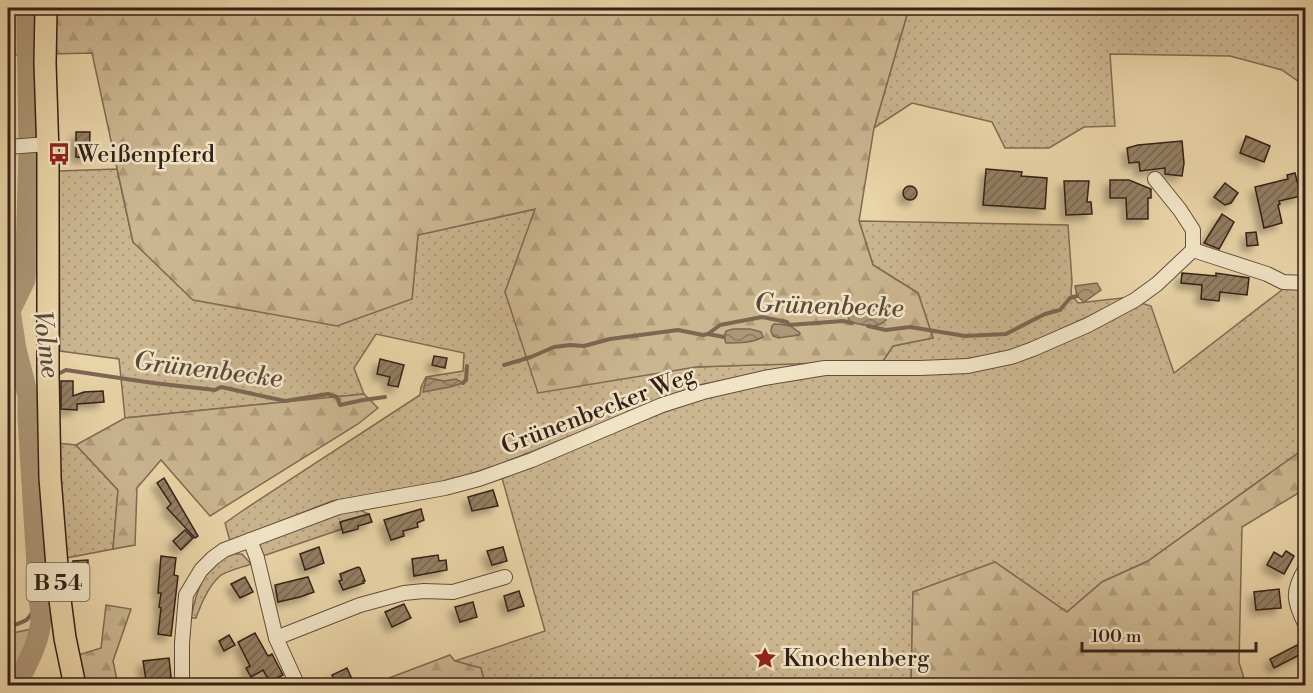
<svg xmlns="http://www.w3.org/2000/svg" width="1313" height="693" font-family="'Libre Bodoni',serif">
	<defs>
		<pattern id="grass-dots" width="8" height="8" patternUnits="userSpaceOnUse" patternTransform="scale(1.5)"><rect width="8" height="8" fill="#cbb690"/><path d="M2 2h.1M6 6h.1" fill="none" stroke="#af9c7b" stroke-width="1.8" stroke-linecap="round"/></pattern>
		<pattern id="forest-firs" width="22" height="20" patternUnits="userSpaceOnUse" patternTransform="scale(1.5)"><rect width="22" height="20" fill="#cbb690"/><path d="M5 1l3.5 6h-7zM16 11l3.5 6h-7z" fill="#af9c7b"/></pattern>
		<pattern id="water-waves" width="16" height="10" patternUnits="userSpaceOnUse" patternTransform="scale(1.5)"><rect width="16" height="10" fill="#ac9777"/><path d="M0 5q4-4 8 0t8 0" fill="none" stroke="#8d7b61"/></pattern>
		<pattern id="building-hatch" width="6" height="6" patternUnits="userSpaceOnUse" patternTransform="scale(1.5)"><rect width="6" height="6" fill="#937e63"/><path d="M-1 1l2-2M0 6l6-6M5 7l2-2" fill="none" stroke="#796751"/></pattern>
		<filter id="shadow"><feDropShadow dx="-5.5" dy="5.5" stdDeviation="3" flood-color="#0004"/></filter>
	</defs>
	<rect width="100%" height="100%" fill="#ead5a8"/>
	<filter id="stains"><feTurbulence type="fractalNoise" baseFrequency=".00333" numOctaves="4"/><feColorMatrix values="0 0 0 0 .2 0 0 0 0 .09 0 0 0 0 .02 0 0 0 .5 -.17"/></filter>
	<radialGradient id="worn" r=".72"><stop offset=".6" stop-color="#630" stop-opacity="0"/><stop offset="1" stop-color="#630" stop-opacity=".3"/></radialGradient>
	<g fill="url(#grass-dots)" stroke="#806b54" stroke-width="1.5">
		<path d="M 909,8 L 1305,8 L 1305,86 L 1282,70 L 1230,56 L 1110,54 L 1115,126 L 1084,127 L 1049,148 L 1005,148 L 992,122 L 912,103 L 874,128 Z"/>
		<path d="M 117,169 L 133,242 L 412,299 L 418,235 L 536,209 L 505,292 L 696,367 L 825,362 L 699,385 L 498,465 L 445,482 L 332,501 L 230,541 L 225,523 L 245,509 L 420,395 L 421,387 L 426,377 L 463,371 L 464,353 L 376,334 L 354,368 L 364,394 L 125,418 L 119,359 L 60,351 L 59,171 Z"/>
		<path d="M 859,221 L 1068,225 L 1072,281 L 1071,294 L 1078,303 L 1131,297 L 1013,351 L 966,359 L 919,362 L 883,361 L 893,346 L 933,338 L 918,293 L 873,265 Z"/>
		<path d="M 1287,286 L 1305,287 L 1305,448 L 1148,561 L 1102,582 L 1067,612 L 995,562 L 913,592 L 911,685 L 485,685 L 481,668 L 455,661 L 545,631 L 502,478 L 704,396 L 824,373 L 1015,362 L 1141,303 L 1151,306 L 1174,373 Z"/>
		<path d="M 56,443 L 76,445 L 118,490 L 113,549 L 66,558 Z"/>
		<path d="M 355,508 L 369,514 L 340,522 L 342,529 L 257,558 L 251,543 Z"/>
		<path d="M 242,554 L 251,564 C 243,567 226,571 220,576 C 208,586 201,604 196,618 L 191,618 C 195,596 204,563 228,555 C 232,553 238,554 242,554 Z"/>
	</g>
	<g fill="url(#forest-firs)" stroke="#806b54" stroke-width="1.5">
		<path d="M 8,8 L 909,8 L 874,128 L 859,221 L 873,265 L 918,293 L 933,338 L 893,346 L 883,361 L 696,367 L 538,393 L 505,292 L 535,209 L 418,235 L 412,299 L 337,326 L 193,300 L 133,242 L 92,53 L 8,55 Z"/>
		<path d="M 364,394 L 378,408 L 358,424 L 210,516 L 161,460 L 137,488 L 135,545 L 113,549 L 118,490 L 76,445 L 125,418 Z"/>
		<path d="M 1305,448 L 1305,489 L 1242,527 L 1239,662 L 1246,685 L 911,685 L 913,592 L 995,562 L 1067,612 L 1102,582 L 1148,561 Z"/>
		<path d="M 106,605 L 131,609 L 113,661 L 118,685 L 83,685 L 75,656 L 101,648 Z"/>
		<path d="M 36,628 C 36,651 34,665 24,685 L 8,685 L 8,634 Z"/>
		<path d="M 450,655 L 455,661 L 481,668 L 485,685 L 391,685 L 389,678 Z"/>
	</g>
	<g fill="url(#water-waves)" stroke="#7c6751" stroke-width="1.5">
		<path d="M 1097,283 L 1101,290 L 1084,302 L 1077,296 L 1075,286 Z"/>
		<path d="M 853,304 L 882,312 L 884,314 L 886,320 C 875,330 864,325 850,322 L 848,317 L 849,307 Z"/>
		<path d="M 774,324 L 789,325 L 800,333 L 799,335 L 778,338 L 773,336 L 771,331 L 772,326 Z"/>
		<path d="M 733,329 L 750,329 L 761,332 L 763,337 C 753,343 738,343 726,343 L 724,337 L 726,331 Z"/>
		<path d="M 429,378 L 444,381 L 456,379 L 463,383 L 450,387 L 423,392 L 426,379 Z"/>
	</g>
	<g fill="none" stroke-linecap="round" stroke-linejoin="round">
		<g stroke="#7c6751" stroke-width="4">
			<path d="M 868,326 L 886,330 L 910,327 L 965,336 L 1006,334 L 1045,314 L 1060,310 L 1070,298 L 1077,296"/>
			<path d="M 708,334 L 724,337"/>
			<path d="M 504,365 L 531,357 L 554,347 L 570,345 L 584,346 L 610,339 L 678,330 L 703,335 L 708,334 L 720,325 L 762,317 L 787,322 L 789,325 L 843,321 L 852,323"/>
			<path d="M 20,371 L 26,370"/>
			<path d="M 56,375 L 66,370 L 153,383 L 215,390 L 221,387 L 285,401 L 328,394 L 337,397 L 340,405 L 363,400 L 385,397"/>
			<path d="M 463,383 L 466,380 L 467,366"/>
			<path d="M 8,627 C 31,620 28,621 39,599"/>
		</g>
		<path stroke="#ac9777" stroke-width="21" d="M 16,686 C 27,664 40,642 41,618 C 41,612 40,605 39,599 L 28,417 L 28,396 L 16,349 L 10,311 L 25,280 L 26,258 L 29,152 L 27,8"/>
	</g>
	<g fill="url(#building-hatch)" stroke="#342018" stroke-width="1.5" filter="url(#shadow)">
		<path d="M 76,132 L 90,132 L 89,158 L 76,157 Z"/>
		<path d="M 1246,136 L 1270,146 L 1264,162 L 1240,153 Z"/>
		<path d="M 1182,141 L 1184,163 L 1182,176 L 1165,174 L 1165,168 L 1140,171 L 1139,162 L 1129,163 L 1127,148 L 1138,145 Z"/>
		<path d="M 986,169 L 1022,172 L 1021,176 L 1047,178 L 1045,209 L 983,205 Z"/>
		<path d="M 1295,173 L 1301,196 L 1279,201 L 1280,204 L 1278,205 L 1282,223 L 1264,228 L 1255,187 L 1288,179 L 1287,175 Z"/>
		<path d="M 1110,180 L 1129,180 L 1151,189 L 1151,198 L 1148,198 L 1148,219 L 1127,219 L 1126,198 L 1110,198 Z"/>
		<path d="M 1064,181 L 1089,181 L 1087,202 L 1091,202 L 1092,214 L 1066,215 Z"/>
		<path d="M 1225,183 L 1238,193 L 1231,203 L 1225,205 L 1214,197 Z"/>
		<circle cx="910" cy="193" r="7"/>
		<path d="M 1222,214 L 1234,222 L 1219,249 L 1204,243 Z"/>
		<path d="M 1256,232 L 1258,245 L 1247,246 L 1246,233 Z"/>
		<path d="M 1182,273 L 1216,276 L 1216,273 L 1249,278 L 1247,295 L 1220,292 L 1219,301 L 1201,299 L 1202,285 L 1181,283 Z"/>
		<path d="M 434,356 L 447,358 L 445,368 L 432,365 Z"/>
		<path d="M 380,359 L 404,365 L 398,387 L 388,385 L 390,377 L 377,374 Z"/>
		<path d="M 61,381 L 73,381 L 73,396 L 84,392 L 103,391 L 104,402 L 77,404 L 77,410 L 61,409 Z"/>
		<path d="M 164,478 L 198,536 L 195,538 L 167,508 L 171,504 L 157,483 Z"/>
		<path d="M 493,490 L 498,506 L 472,511 L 468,497 Z"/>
		<path d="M 421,509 L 424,520 L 417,523 L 418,527 L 403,531 L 404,536 L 391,540 L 384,520 Z"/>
		<path d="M 369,514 L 372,522 L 358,526 L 358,529 L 343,533 L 340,522 Z"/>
		<path d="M 185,530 L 193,538 L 181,550 L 173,541 Z"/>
		<path d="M 319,547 L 324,563 L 305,570 L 300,554 Z"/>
		<path d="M 503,547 L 507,561 L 492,565 L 487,551 Z"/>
		<path d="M 1286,551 L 1294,556 L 1284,574 L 1267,565 L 1274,552 L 1282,557 Z"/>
		<path d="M 438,555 L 439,561 L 446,560 L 447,570 L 414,576 L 412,559 Z"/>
		<path d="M 161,556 L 176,558 L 174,575 L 178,576 L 171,636 L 158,634 L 161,608 L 159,607 L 161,593 L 158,593 Z"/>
		<path d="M 88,560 L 88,574 L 85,575 L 85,582 L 75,583 L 73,561 Z"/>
		<path d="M 358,567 L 360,568 L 365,581 L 363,581 L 364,583 L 343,590 L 339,581 L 342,580 L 340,574 Z"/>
		<path d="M 245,577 L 253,592 L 240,598 L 231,584 Z"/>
		<path d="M 308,577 L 314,592 L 300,597 L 278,602 L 275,585 Z"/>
		<path d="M 1279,589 L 1281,608 L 1256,610 L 1254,592 Z"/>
		<path d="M 519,591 L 524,606 L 508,611 L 504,596 Z"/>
		<path d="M 473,602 L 477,617 L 460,622 L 455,607 Z"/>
		<path d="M 404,604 L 411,618 L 392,627 L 385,612 Z"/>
		<path d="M 255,633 L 268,656 L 272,654 L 283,675 L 270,682 L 263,670 L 251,677 L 246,668 L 250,666 L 238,642 Z"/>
		<path d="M 229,635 L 235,645 L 224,651 L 219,641 Z"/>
		<path d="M 1305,641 L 1305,652 L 1274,668 L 1270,659 Z"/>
		<path d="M 169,658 L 172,686 L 160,686 L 160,683 L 151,684 L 151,679 L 146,680 L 143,661 Z"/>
		<path d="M 347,668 L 355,686 L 337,686 L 332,675 Z"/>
	</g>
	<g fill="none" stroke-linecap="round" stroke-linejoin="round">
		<g stroke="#624d3c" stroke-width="16">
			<g id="minor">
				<path d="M 8,147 L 48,144"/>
				<path d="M 1155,179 L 1180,210 L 1193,230 L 1193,250"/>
				<path d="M 250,540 L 257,558 L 276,638 L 298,686"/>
				<path d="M 1306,568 C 1291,592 1294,602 1306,626"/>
				<path d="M 276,638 L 360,605 L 404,593 L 424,591 L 453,592 L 505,577"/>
				<path d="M 182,686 L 182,643 L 186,595 L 201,570 L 213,558 L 224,550 L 339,507 L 445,488 L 479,479 L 532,460 L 662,405 L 703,392 L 764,378 L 825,368 L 920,368 L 968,366 L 1011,357 L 1033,349 L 1088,325 L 1135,300 L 1157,284 L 1193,250 L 1267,274 L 1283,282 L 1306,283"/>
			</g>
		</g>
		<g stroke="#342018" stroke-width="24">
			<path id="primary" d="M 46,8 L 45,63 L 48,154 L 48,375 L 50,478 L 59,592 L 65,638 L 75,686"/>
		</g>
		<use href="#minor" stroke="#f1e4c6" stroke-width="14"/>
		<use href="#primary" stroke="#ead5a8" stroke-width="21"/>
	</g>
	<defs>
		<g id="bus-bare" transform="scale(1.8)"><path d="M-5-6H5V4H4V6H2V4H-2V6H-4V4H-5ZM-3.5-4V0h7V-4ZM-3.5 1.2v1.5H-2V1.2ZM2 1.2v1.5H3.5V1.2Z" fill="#8f2418" stroke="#f1e4c6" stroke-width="2.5" paint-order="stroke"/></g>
		<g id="sight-bare" transform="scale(1.8)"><path d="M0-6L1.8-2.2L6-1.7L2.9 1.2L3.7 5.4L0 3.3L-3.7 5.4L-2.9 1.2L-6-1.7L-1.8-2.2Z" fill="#8f2418" stroke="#f1e4c6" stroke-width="2.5" paint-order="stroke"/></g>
	</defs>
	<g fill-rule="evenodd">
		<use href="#bus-bare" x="59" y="154"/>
		<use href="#sight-bare" x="765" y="658"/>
	</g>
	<g text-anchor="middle" stroke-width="5" stroke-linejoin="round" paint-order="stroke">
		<rect fill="#f1e4c6" stroke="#6d5b4c" stroke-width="1.5" x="26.5" y="563" width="63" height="38" rx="4.5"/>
		<g font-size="22" font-weight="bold" fill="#342018">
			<text x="58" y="590">B 54</text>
		</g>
		<g font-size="24" fill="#342018" stroke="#f1e4c6" text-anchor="start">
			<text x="77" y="162">Weißenpferd</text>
			<text x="783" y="666">Knochenberg</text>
		</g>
		<g font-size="24" fill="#342018" stroke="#f1e4c6">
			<text transform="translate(598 410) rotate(-21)" y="8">Grünenbecker Weg</text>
		</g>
		<g font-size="26" font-style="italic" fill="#5e4a39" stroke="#f1e4c6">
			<text transform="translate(829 305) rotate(2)" y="9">Grünenbecke</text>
			<text transform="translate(47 344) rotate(82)" y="9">Volme</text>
			<text transform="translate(208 369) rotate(7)" y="9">Grünenbecke</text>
		</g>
	</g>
	<rect width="1313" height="693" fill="none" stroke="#ead5a8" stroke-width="30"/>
	<rect x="9" y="9" width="1295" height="675" fill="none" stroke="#342018" stroke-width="3"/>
	<rect x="15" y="15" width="1283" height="663" fill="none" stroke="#342018" stroke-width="1.5"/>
	<path d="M1082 642v9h174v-9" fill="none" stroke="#342018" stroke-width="3"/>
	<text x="1091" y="642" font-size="18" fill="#342018" stroke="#f1e4c6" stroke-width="4.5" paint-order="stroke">100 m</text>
	<rect width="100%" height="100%" filter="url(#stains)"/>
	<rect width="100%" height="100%" fill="url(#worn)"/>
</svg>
